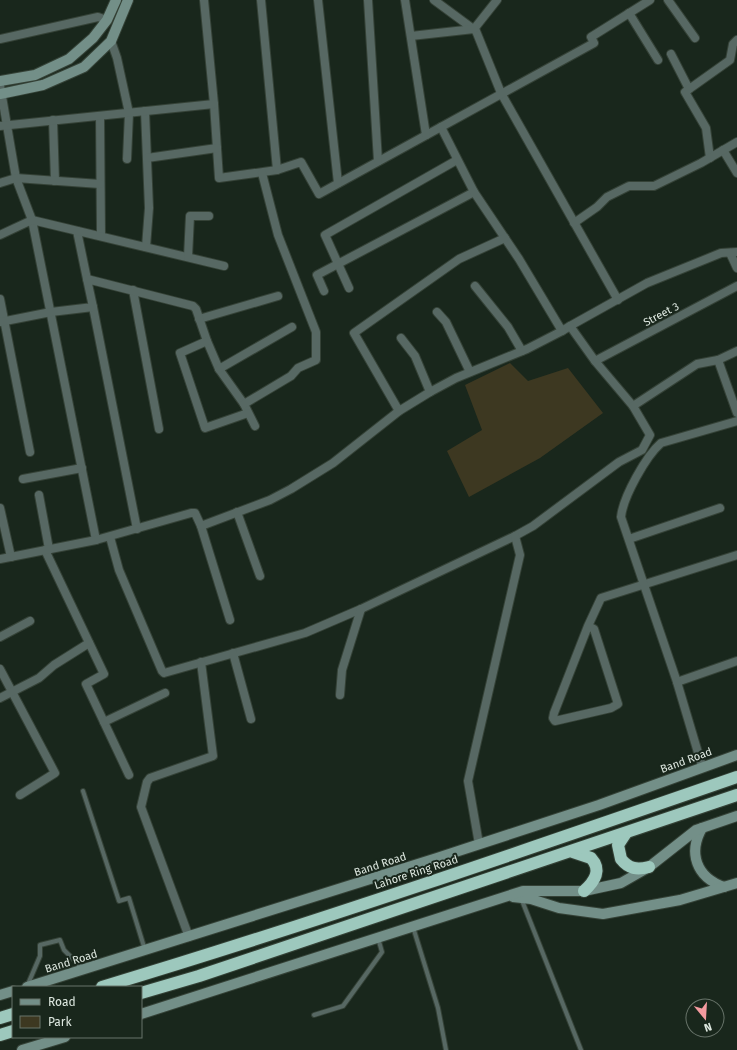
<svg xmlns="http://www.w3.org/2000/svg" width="737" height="1050" font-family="'Fira Sans',sans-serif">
	<rect width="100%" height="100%" fill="#19271c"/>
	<path fill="#3d3821" d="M 510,363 L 528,381 L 568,368 L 603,413 L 540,458 L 469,497 L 447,451 L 482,430 L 465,385 Z"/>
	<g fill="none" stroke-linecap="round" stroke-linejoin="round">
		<g stroke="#354237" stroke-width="6">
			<g id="lane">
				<path d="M 83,791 L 119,901 L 129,898 L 145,950"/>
				<path d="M 521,898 L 581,1050"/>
				<path d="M 413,927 L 438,1008 L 446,1050"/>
				<path d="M 28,984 L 40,956 L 40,945 L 60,940 L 64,950 L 82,968"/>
				<path d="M 314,1015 L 343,1006 L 382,952 L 378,938"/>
			</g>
		</g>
		<g stroke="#354237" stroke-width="10">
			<g id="street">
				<path d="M 204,0 L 214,104 L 219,178 L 277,170"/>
				<path d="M 261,0 L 277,170 L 301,162 L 319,194 L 441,127"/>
				<path d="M 318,0 L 338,183"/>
				<path d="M 368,0 L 378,161"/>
				<path d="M 405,0 L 426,135"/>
				<path d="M 434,0 L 476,31 L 501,93 L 618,300"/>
				<path d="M 668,0 L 695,38"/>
				<path d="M 629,13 L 658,60"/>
				<path d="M 411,36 L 474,29 L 497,0"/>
				<path d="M 0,39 L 98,17 L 107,20"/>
				<path d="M 111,41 L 117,58 L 129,113 L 127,159"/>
				<path d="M 671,54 L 689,89"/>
				<path d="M 0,85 L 16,178 L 32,220 L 96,540"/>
				<path d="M 145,111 L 149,208 L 146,247"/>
				<path d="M 100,116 L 101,236"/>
				<path d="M 53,120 L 55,181"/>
				<path d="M 0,126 L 214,104"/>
				<path d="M 723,150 L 737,173"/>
				<path d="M 147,158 L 217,148"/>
				<path d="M 710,158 L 706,128 L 685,92 L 730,60 L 733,44 L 737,40"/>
				<path d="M 0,183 L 16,178 L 100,184"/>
				<path d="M 574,223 L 597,207 L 607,197 L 629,186 L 654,186 L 701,163 L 737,142"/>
				<path d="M 77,231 L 87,279"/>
				<path d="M 0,235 L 32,220 L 224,266"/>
				<path d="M 730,253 L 737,268"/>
				<path d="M 188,257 L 190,216 L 209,216"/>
				<path d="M 475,286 L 508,327 L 522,351"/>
				<path d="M 349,288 L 325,235 L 457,160"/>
				<path d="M 133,290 L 159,429"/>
				<path d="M 324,291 L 317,275 L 474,192"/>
				<path d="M 0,299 L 30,452"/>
				<path d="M 93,307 L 137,529"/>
				<path d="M 437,312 L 446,322 L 470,372"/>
				<path d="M 199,319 L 278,296"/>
				<path d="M 0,322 L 51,312 L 93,307 L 87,279 L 193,306 L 196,309 L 207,341 L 219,369 L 244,404 L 255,426"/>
				<path d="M 570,326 L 647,283 L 721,253 L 737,252"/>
				<path d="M 401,338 L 415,356 L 430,392"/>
				<path d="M 207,341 L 180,353 L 205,428 L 248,413"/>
				<path d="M 718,360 L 737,413"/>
				<path d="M 595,361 L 737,286"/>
				<path d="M 219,369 L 292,327"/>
				<path d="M 244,404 L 291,376 L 298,368 L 316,360 L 316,332 L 278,235 L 262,173"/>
				<path d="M 633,406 L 595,361 L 570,326 L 562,331 L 519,259 L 474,192 L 441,127 L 594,43 L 591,37 L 650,0"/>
				<path d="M 399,411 L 354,333 L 459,259 L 505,238"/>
				<path d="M 23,479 L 82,468"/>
				<path d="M 39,495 L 49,549"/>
				<path d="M 0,508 L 11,557"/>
				<path d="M 237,512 L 260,576"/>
				<path d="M 201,526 L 230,620"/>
				<path d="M 110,537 L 119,570 L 162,671 L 164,673 L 305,633 L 361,609 L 515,536 L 533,526 L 619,462 L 642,450 L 650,435 L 633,406 L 697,364 L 718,360 L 737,351"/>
				<path d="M 629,539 L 720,508"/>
				<path d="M 45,550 L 104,674 L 86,684 L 129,775"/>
				<path d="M 0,559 L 96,540 L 191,513 L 195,513 L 201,526 L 270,500 L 291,489 L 333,463 L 399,411 L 430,392 L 456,378 L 527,349 L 562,331"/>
				<path d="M 588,626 L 594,629 L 618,704 L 611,708 L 555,721 L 553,718 L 554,713 L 588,626 L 601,598 L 737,555"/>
				<path d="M 0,637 L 30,621"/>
				<path d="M 233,653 L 251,719"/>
				<path d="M 0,669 L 55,773 L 20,795"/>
				<path d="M 677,682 L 737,661"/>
				<path d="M 340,695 L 342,670 L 361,609"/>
				<path d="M 0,698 L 39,678 L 54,665 L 89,643"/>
				<path d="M 104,722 L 165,693"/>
				<path d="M 702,766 L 677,682 L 621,517 C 623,497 646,456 661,443 L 737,421"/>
				<path d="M 479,844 L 468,781 L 520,555 L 515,536"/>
				<path d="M 189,937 L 141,807 L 147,782 L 150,778 L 213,756 L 201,662"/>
			</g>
		</g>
		<g stroke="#354237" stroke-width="12">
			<g id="secondary">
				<path d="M 0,81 L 35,75 L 69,59 L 93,38 L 107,20 L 116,0"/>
				<path d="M 0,94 L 43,85 L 84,67 L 111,41 L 128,0"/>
				<path d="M 702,828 C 688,853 696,877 724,887"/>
				<path d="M 513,897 L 531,899 L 559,908 L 603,914 L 680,900 L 737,883"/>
				<path d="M 27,987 L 437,858 L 599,805 L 737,755"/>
				<path d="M 0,995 L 13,991"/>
				<path d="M 141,1014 L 523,891 L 584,891 L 621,883 L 649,867 L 696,830 L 737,816"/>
				<path d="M 22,1050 L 65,1037"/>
			</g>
		</g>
		<g stroke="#354237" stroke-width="14">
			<g id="highway">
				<path d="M 626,833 L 618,845 L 621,859 C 629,869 637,870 649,867"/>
				<path d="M 573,852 L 591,858 C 602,870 595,881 584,891"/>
				<path d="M 102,987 C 315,923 526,850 737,777"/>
				<path d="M 141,993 L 199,976 L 737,795"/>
				<path d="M 0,1018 L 13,1014"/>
				<path d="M 0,1035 L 13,1031"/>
			</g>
		</g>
		<use href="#lane" stroke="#576863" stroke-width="4"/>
		<use href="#street" stroke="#576863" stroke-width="8"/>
		<use href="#secondary" stroke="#738f88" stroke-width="10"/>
		<use href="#highway" stroke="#9dc8bd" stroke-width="12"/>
	</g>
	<g text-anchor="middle" stroke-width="4" stroke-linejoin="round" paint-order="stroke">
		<g font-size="11" fill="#dee8e0" stroke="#19271c">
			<text transform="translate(661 314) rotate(-28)" y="4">Street 3</text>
			<text transform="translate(686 760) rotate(-20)" y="4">Band Road</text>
			<text transform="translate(380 864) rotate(-18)" y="4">Band Road</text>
			<text transform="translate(416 872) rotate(-18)" y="4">Lahore Ring Road</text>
			<text transform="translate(71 961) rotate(-17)" y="4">Band Road</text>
		</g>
	</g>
	<rect x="12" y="986" width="130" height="52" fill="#19271c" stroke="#68746a"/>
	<rect x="20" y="999" width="20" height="6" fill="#738f88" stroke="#68746a"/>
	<text x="48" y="1006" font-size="12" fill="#dee8e0">Road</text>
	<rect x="20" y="1016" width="20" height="12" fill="#3d3821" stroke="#68746a"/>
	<text x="48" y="1026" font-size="12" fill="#dee8e0">Park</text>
	<g transform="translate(705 1018) rotate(162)"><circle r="19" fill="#19271c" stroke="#68746a"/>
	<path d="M0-3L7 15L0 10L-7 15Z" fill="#f49a9f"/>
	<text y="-6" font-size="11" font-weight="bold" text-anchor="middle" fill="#dee8e0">N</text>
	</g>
</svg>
